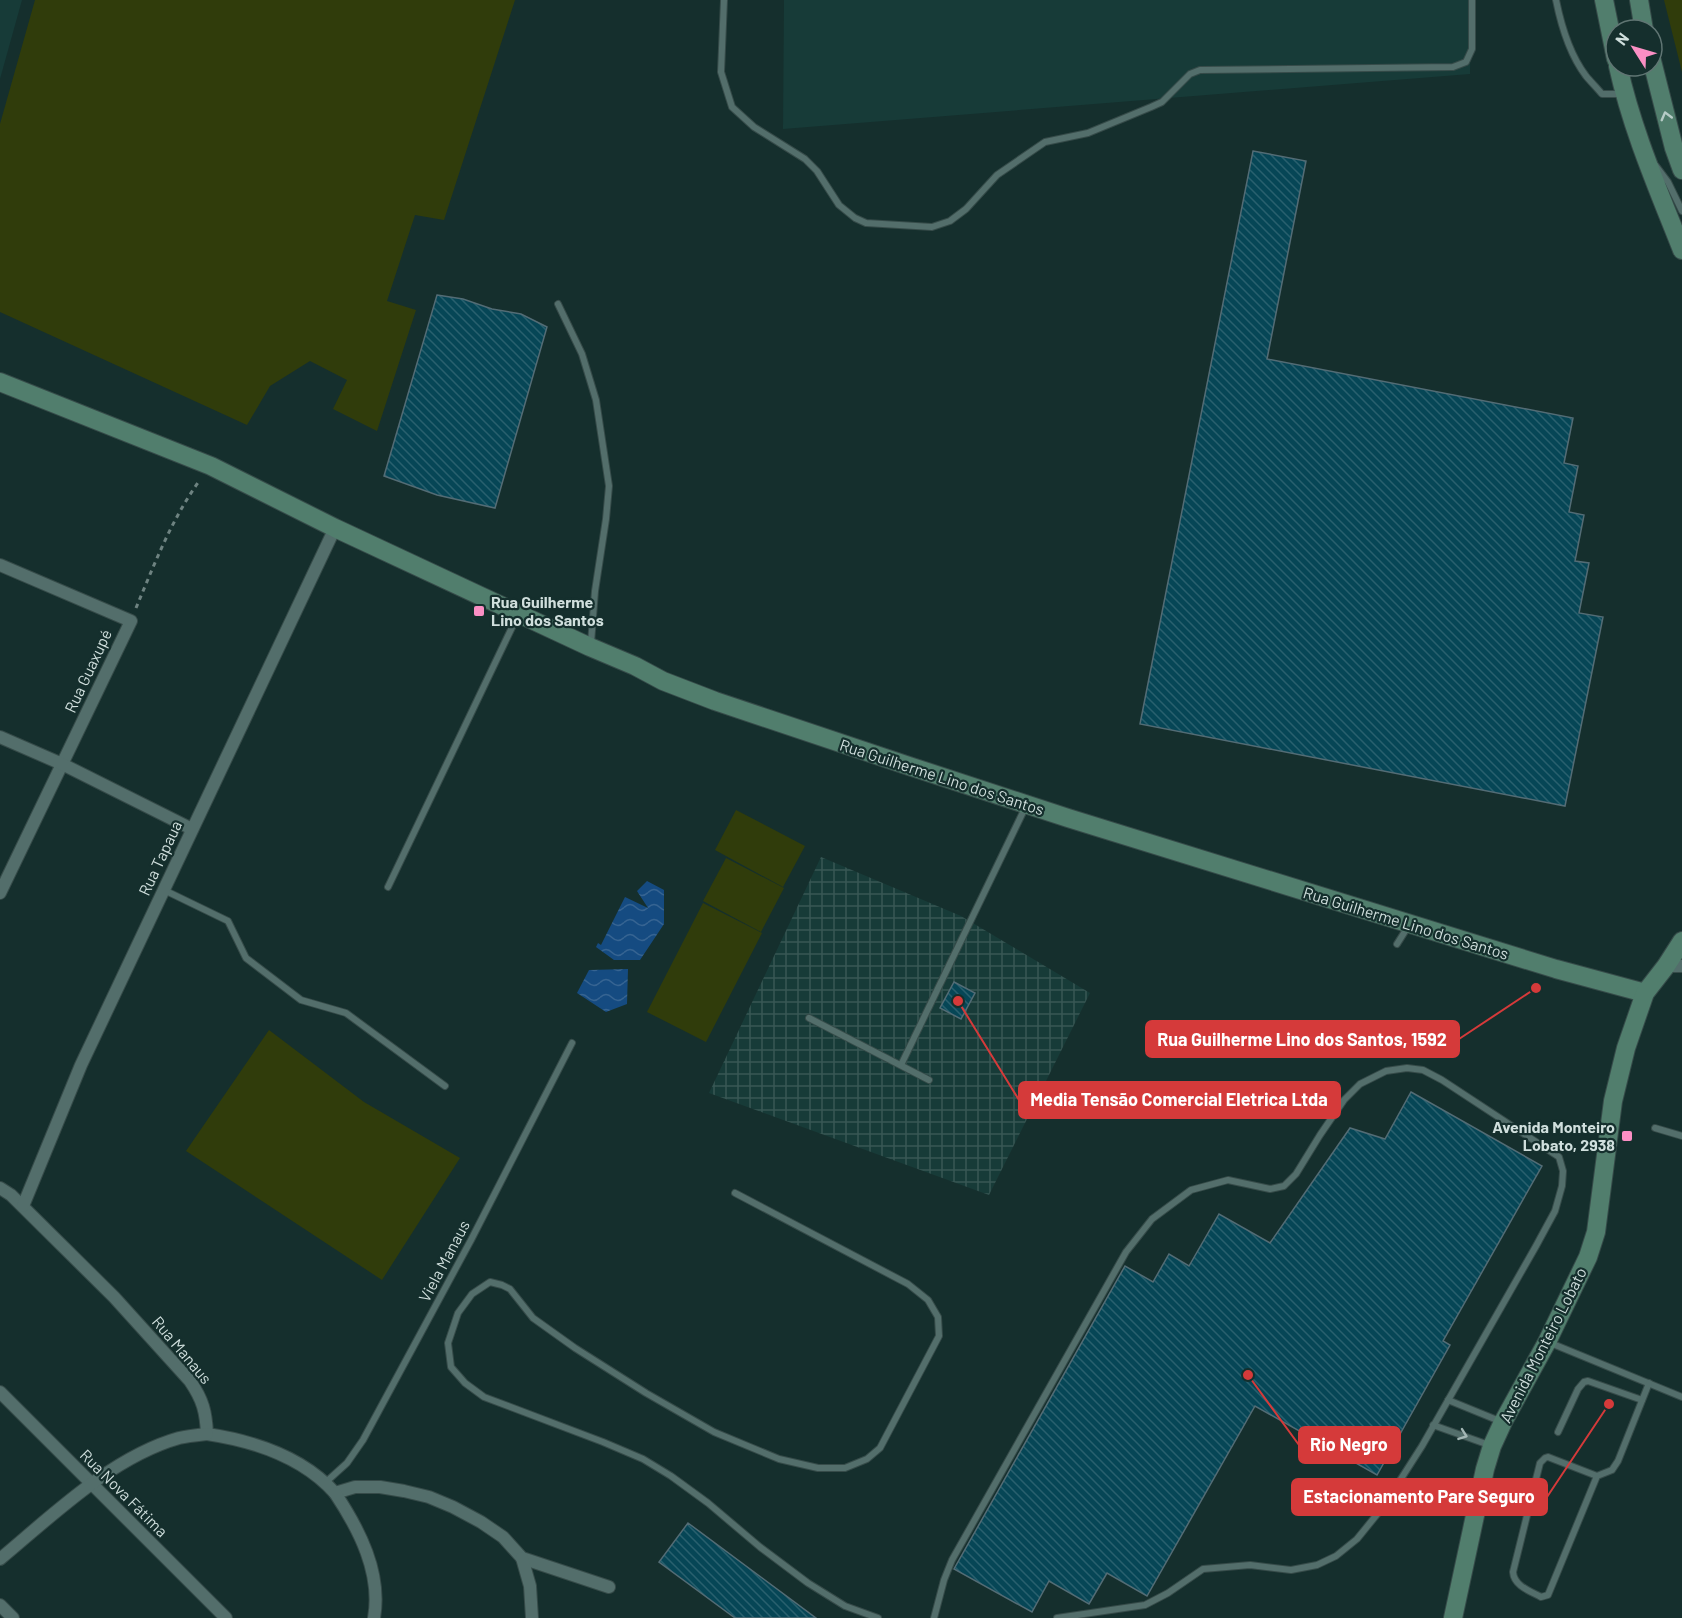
<svg xmlns="http://www.w3.org/2000/svg" width="1682" height="1618" font-family="Barlow,sans-serif">
	<defs>
		<pattern id="industrial-grid" width="8" height="8" patternUnits="userSpaceOnUse" patternTransform="scale(1.5)"><rect width="8" height="8" fill="#173b38"/><path d="M0 4h8M4 0v8" fill="none" stroke="#385754"/></pattern>
		<pattern id="water-waves" width="16" height="10" patternUnits="userSpaceOnUse" patternTransform="scale(1.5)"><rect width="16" height="10" fill="#154b81"/><path d="M0 5q4-4 8 0t8 0" fill="none" stroke="#366492"/></pattern>
		<pattern id="building-back-hatch" width="6" height="6" patternUnits="userSpaceOnUse" patternTransform="scale(1.5)"><rect width="6" height="6" fill="#064656"/><path d="M-1 5l2 2M0 0l6 6M5-1l2 2" fill="none" stroke="#29606e"/></pattern>
	</defs>
	<rect width="100%" height="100%" fill="#152f2d"/>
	<g fill="#173b38">
		<path d="M 0,0 L 22,0 L 0,79 Z"/>
		<path d="M 784,0 L 1471,0 L 1470,74 L 783,129 Z"/>
	</g>
	<path fill="url(#industrial-grid)" d="M 821,857 L 961,916 L 1090,993 L 989,1195 L 709,1093 Z"/>
	<g fill="#303c0b">
		<path d="M 35,0 L 515,0 L 444,220 L 415,215 L 387,301 L 416,310 L 377,431 L 333,409 L 347,380 L 310,361 L 270,386 L 247,425 L 0,312 L 0,124 Z"/>
		<path d="M 1664,0 L 1682,0 L 1682,72 Z"/>
		<path d="M 736,810 L 805,846 L 783,887 L 715,850 Z"/>
		<path d="M 726,858 L 784,888 L 761,932 L 703,901 Z"/>
		<path d="M 703,903 L 762,933 L 706,1042 L 647,1012 Z"/>
		<path d="M 269,1030 L 364,1102 L 460,1158 L 382,1280 L 186,1151 Z"/>
	</g>
	<g fill="url(#water-waves)">
		<path d="M 647,881 L 664,890 L 664,924 L 640,960 L 614,960 L 596,947 L 598,943 L 601,945 L 625,897 L 648,908 L 637,891 Z"/>
		<path d="M 628,969 L 627,1004 L 606,1012 L 577,993 L 589,970 Z"/>
	</g>
	<g fill="url(#building-back-hatch)" stroke="#536c75" stroke-width="1.5">
		<path d="M 1253,151 L 1306,161 L 1267,359 L 1573,418 L 1564,463 L 1578,466 L 1569,512 L 1584,515 L 1575,561 L 1589,563 L 1579,613 L 1603,617 L 1565,806 L 1140,724 Z"/>
		<path d="M 437,295 L 463,299 L 492,309 L 521,314 L 547,327 L 495,508 L 437,495 L 384,476 Z"/>
		<path d="M 954,982 L 975,993 L 961,1019 L 940,1008 Z"/>
		<path d="M 1411,1092 L 1542,1166 L 1443,1341 L 1450,1345 L 1377,1475 L 1255,1406 L 1147,1596 L 1107,1573 L 1089,1604 L 1049,1581 L 1032,1612 L 954,1569 L 1125,1266 L 1153,1282 L 1169,1254 L 1189,1266 L 1219,1214 L 1270,1243 L 1350,1128 L 1385,1139 Z"/>
		<path d="M 688,1523 L 816,1618 L 735,1618 L 659,1562 Z"/>
	</g>
	<g fill="none" stroke-linecap="round" stroke-linejoin="round">
		<g stroke="#364b49" stroke-width="8">
			<g id="lane">
				<path d="M 724,0 L 721,72 L 732,107 L 754,127 L 805,159 L 817,171 L 839,205 L 855,218 L 866,223 L 932,227 L 950,221 L 966,209 L 997,175 L 1045,142 L 1088,133 L 1151,107 L 1162,102 L 1190,74 L 1200,70 L 1453,67 L 1466,62 L 1472,49 L 1472,0"/>
				<path d="M 1556,0 C 1561,25 1570,55 1586,76 C 1591,82 1597,88 1602,94 L 1623,94"/>
				<path d="M 1656,166 L 1668,182 L 1682,211"/>
				<path d="M 558,304 L 582,354 L 596,400 L 609,486 L 606,519 L 595,591 L 591,643"/>
				<path d="M 388,887 L 517,617"/>
				<path d="M 164,890 L 228,921 L 246,958 L 301,1000 L 346,1013 L 445,1086"/>
				<path d="M 1397,944 L 1409,925"/>
				<path d="M 809,1018 L 929,1080"/>
				<path d="M 901,1065 L 1026,806"/>
				<path d="M 1655,1128 L 1682,1136"/>
				<path d="M 735,1193 L 908,1284 L 928,1300 L 938,1317 L 939,1336 L 880,1448 L 867,1459 L 845,1468 L 818,1468 L 779,1459 L 714,1432 L 646,1393 L 575,1348 L 533,1318 L 510,1289 L 502,1285 L 490,1282 L 472,1294 L 458,1313 L 448,1343 L 451,1367 L 465,1383 L 484,1397 L 603,1442 L 643,1459 L 671,1476 L 708,1503 L 760,1547 L 808,1583 L 845,1606 L 878,1618"/>
				<path d="M 1548,1342 L 1682,1397"/>
				<path d="M 1448,1400 L 1502,1422"/>
				<path d="M 1433,1425 L 1489,1445"/>
				<path d="M 1558,1432 L 1578,1389 L 1584,1382 L 1588,1381 L 1642,1400"/>
				<path d="M 1597,1476 L 1548,1457 L 1545,1458 L 1540,1463 L 1513,1572 C 1514,1586 1530,1591 1541,1597 L 1548,1595 L 1597,1476 L 1612,1470 L 1618,1461 L 1649,1383"/>
				<path d="M 326,1482 L 347,1463 L 363,1440 L 471,1240 L 572,1043"/>
				<path d="M 934,1618 L 944,1580 L 952,1560 L 1126,1252 L 1152,1219 L 1191,1190 L 1228,1180 L 1270,1189 L 1284,1186 L 1296,1174 L 1320,1135 L 1344,1100 L 1360,1084 L 1386,1071 L 1407,1068 L 1423,1070 L 1442,1080 L 1559,1157 L 1563,1171 L 1562,1186 L 1555,1211 L 1536,1246 L 1422,1446 L 1383,1507 L 1357,1539 L 1336,1556 L 1317,1565 L 1291,1570 L 1250,1565 L 1203,1569 L 1168,1593 L 1145,1605 L 1057,1618"/>
			</g>
		</g>
		<g stroke="#364b49" stroke-width="14">
			<g id="street">
				<path d="M 0,565 L 131,621 L 0,893"/>
				<path d="M 0,737 L 62,764 L 192,829"/>
				<path d="M 1666,966 L 1682,966"/>
				<path d="M 0,1188 L 11,1195 L 114,1297 L 190,1381 C 203,1400 206,1412 207,1434 C 254,1441 302,1456 335,1493 L 355,1487 L 380,1487 L 404,1491 L 429,1497 L 453,1507 L 481,1522 L 503,1537 L 522,1558 L 609,1587"/>
				<path d="M 23,1206 L 81,1065 L 335,528"/>
				<path d="M 0,1392 L 226,1618"/>
				<path d="M 335,1493 C 359,1529 382,1573 374,1618"/>
				<path d="M 522,1558 L 530,1586 L 532,1618"/>
				<path d="M 0,1559 C 53,1515 112,1457 179,1438 C 188,1436 198,1435 207,1434"/>
				<path d="M 0,1605 L 13,1618"/>
			</g>
		</g>
		<g stroke="#364b49" stroke-width="20">
			<g id="secondary">
				<path d="M 1604,0 L 1616,59"/>
				<path d="M 1639,0 L 1644,30"/>
				<path d="M 1652,61 L 1674,148 L 1682,170"/>
				<path d="M 1618,66 C 1632,130 1658,189 1682,250"/>
				<path d="M 0,382 L 211,466 L 335,528 L 590,647 L 635,666 L 663,681 L 715,701 L 909,766 L 1068,818 L 1556,969 L 1645,993"/>
				<path d="M 1453,1618 L 1485,1469 L 1492,1446 L 1503,1422 L 1547,1342 L 1588,1257 L 1596,1232 L 1613,1101 L 1626,1048 L 1645,993 L 1666,966 L 1682,941"/>
			</g>
		</g>
		<path stroke="#6e8381" stroke-width="3" stroke-dasharray="4.5 4.5" stroke-linecap="butt" d="M 136,608 C 154,565 172,518 200,480"/>
		<use href="#lane" stroke="#536e6b" stroke-width="6"/>
		<use href="#street" stroke="#536e6b" stroke-width="12"/>
		<use href="#secondary" stroke="#517e6d" stroke-width="18"/>
	</g>
	<defs><path id="oneway-chevron" d="M-2-3.5L2.5 0L-2 3.5" fill="none" stroke-width="1.6" stroke-linecap="round" stroke-linejoin="round" transform="scale(1.5)"/></defs>
	<use stroke="#b7ccc7" href="#oneway-chevron" transform="translate(1666 116) rotate(-105)"/>
	<use stroke="#a4b7b5" href="#oneway-chevron" transform="translate(1463 1435) rotate(20)"/>
	<g fill="#fb8fc4" stroke="#152f2d" stroke-width="2">
		<rect x="473" y="605" width="12" height="12" rx="3"/>
		<rect x="1621" y="1130" width="12" height="12" rx="3"/>
	</g>
	<g text-anchor="middle" stroke-width="4.5" stroke-linejoin="round" paint-order="stroke">
		<g font-size="16" font-weight="bold" fill="#d0dfdd" stroke="#152f2d" text-anchor="start">
			<text x="491" y="608">Rua Guilherme<tspan x="491" dy="18">Lino dos Santos</tspan></text>
			<text x="1615" y="1133" text-anchor="end">Avenida Monteiro<tspan x="1615" dy="18">Lobato, 2938</tspan></text>
		</g>
		<g font-size="16" fill="#d0dfdd" stroke="#152f2d">
			<text transform="translate(88 671) rotate(-65)" y="6">Rua Guaxupé</text>
			<text transform="translate(942 777) rotate(18)" y="6">Rua Guilherme Lino dos Santos</text>
			<text transform="translate(160 858) rotate(-65)" y="6">Rua Tapaua</text>
			<text transform="translate(1406 923) rotate(17)" y="6">Rua Guilherme Lino dos Santos</text>
			<text transform="translate(444 1261) rotate(-62)" y="6">Viela Manaus</text>
			<text transform="translate(1543 1345) rotate(-63)" y="6">Avenida Monteiro Lobato</text>
			<text transform="translate(182 1350) rotate(50)" y="6">Rua Manaus</text>
			<text transform="translate(124 1493) rotate(45)" y="6">Rua Nova Fátima</text>
		</g>
	</g>
	<path fill="none" stroke="#d53a3a" stroke-width="2" d="M1536 988L1459 1039M958 1001L1019 1100M1248 1375L1299 1445M1609 1404L1547 1497"/>
	<g fill="#d53a3a" stroke="#152f2d" stroke-width="2">
		<circle cx="1536" cy="988" r="6"/>
		<circle cx="958" cy="1001" r="6"/>
		<circle cx="1248" cy="1375" r="6"/>
		<circle cx="1609" cy="1404" r="6"/>
	</g>
	<g fill="#d53a3a" stroke="#d53a3a" stroke-width="2">
		<rect x="1146" y="1021" width="313" height="36" rx="6"/>
		<rect x="1019" y="1082" width="321" height="36" rx="6"/>
		<rect x="1299" y="1427" width="101" height="36" rx="6"/>
		<rect x="1292" y="1479" width="255" height="36" rx="6"/>
	</g>
	<g font-size="18" text-anchor="middle" font-weight="bold" fill="#fff">
		<text x="1302" y="1046">Rua Guilherme Lino dos Santos, 1592</text>
		<text x="1179" y="1106">Media Tensão Comercial Eletrica Ltda</text>
		<text x="1349" y="1451">Rio Negro</text>
		<text x="1419" y="1503">Estacionamento Pare Seguro</text>
	</g>
	<g transform="translate(1634 48) rotate(307)"><circle r="28" fill="#152f2d" stroke="#607573" stroke-width="1.5"/>
	<path d="M0-4.5L10 22L0 15L-10 22Z" fill="#fb8fc4"/>
	<text y="-9" font-size="16" font-weight="bold" text-anchor="middle" fill="#d0dfdd">N</text>
	</g>
</svg>
